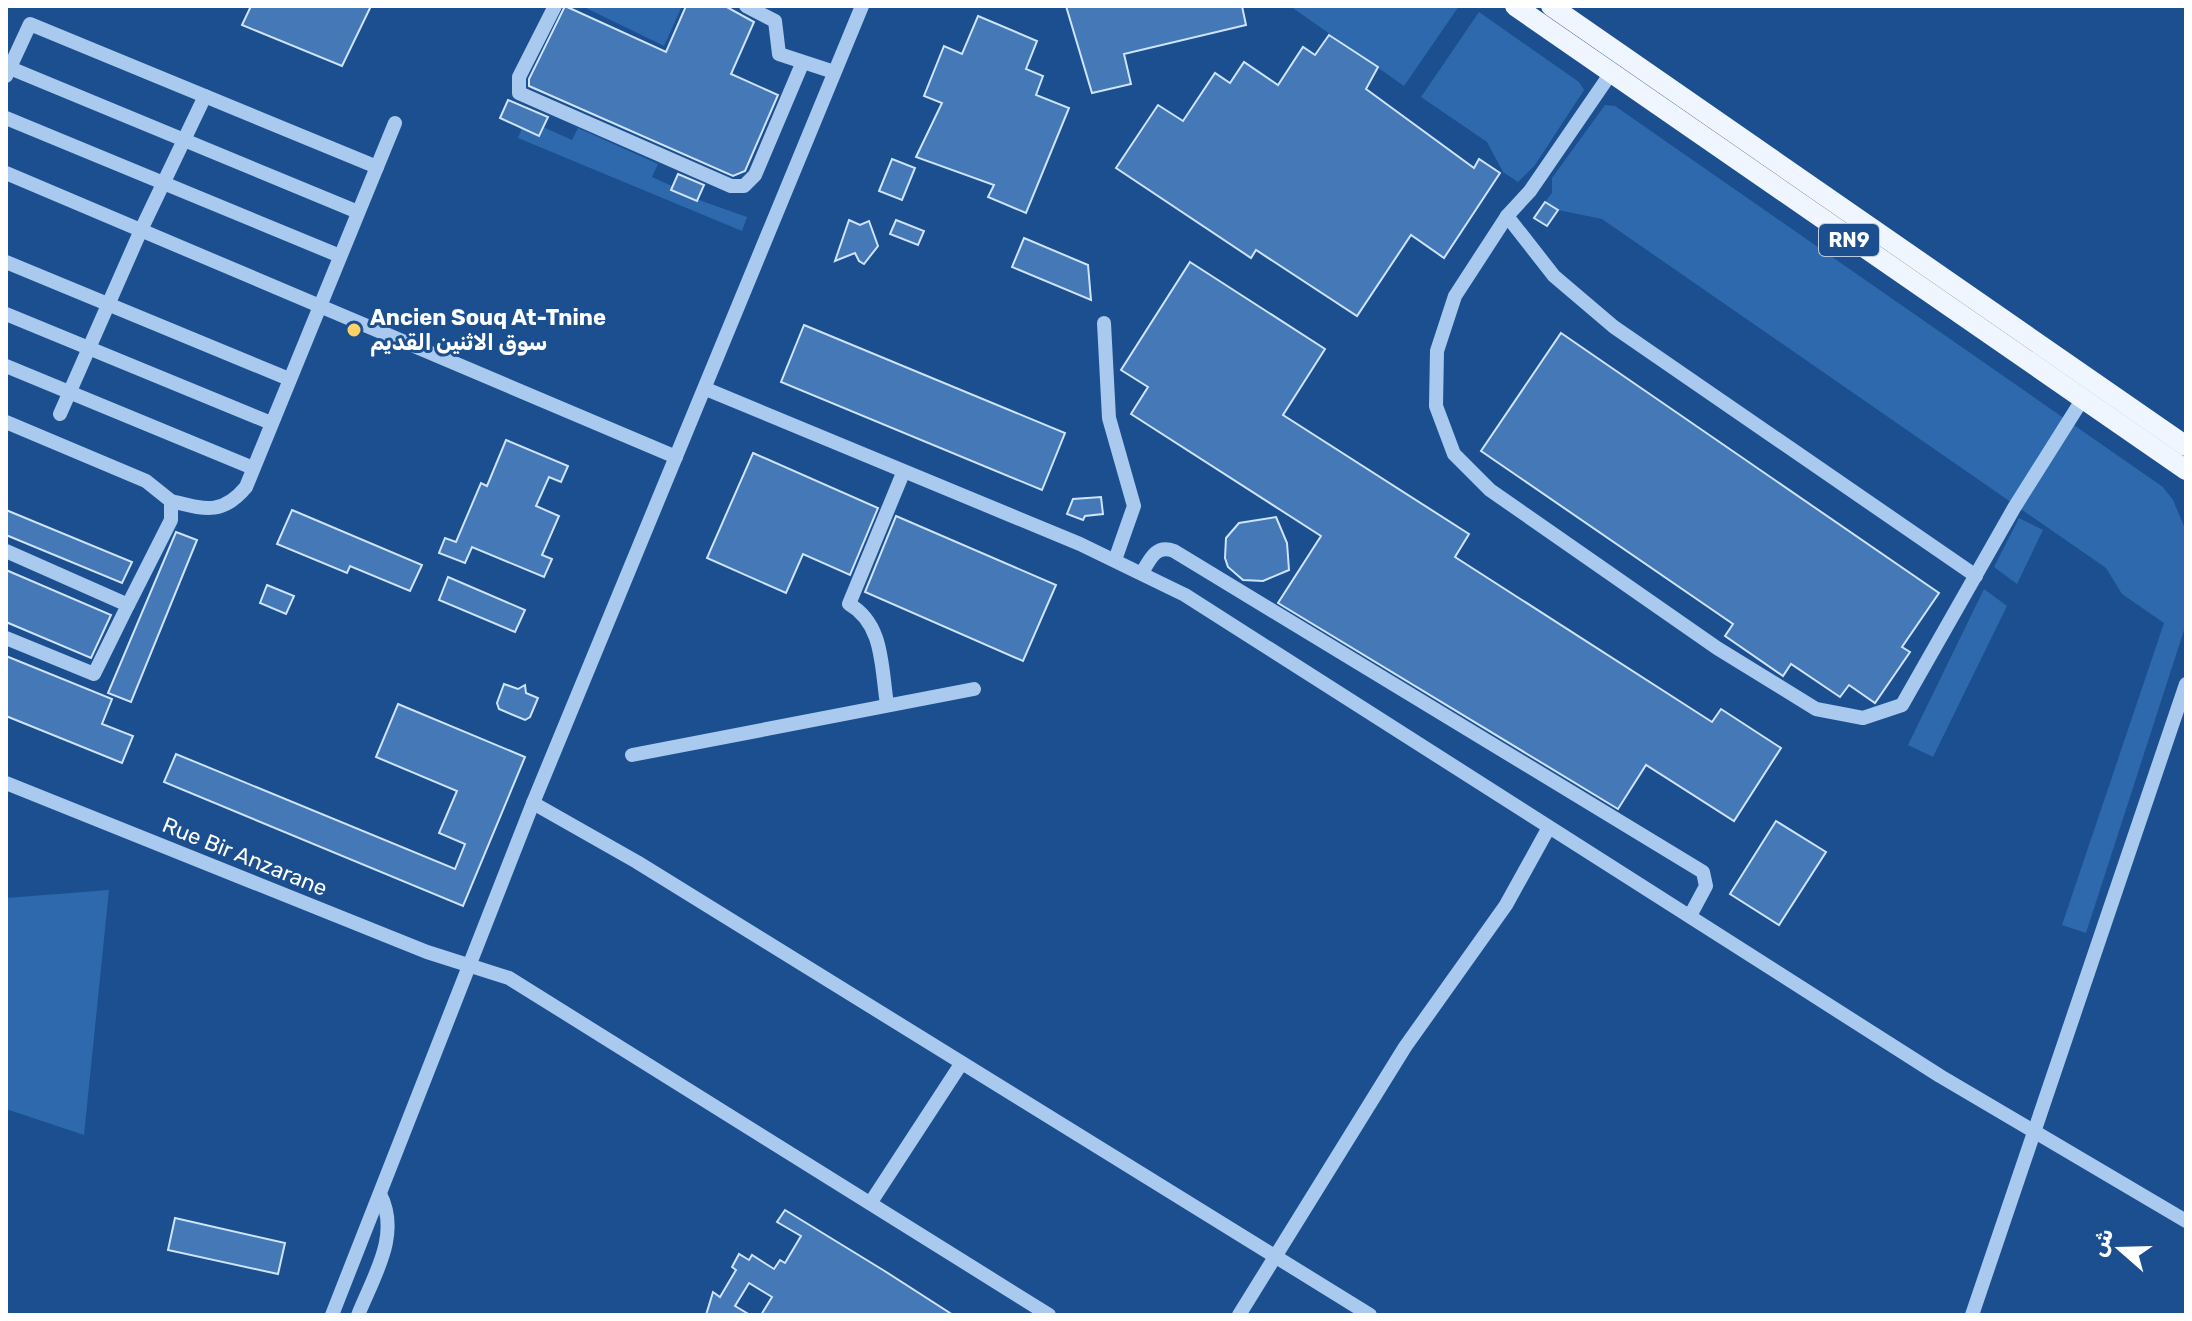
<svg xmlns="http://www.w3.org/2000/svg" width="2192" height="1321" font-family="Rubik,'Noto Naskh Arabic',sans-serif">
	<rect width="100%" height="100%" fill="#1b4f8f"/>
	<g fill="#2e69ad">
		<path d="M 582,6 L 682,6 L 664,46 Z"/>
		<path d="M 1290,6 L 1459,6 L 1404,86 Z"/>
		<path d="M 1479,12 L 1579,82 L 1584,90 L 1535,165 L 1518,182 L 1503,172 L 1487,142 L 1421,97 Z"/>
		<path d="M 1605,105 L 1615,106 L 2163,487 L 2173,500 L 2186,531 L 2186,624 L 2086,933 L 2062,925 L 2164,623 L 2122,594 L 2106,568 L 1602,219 L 1558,210 L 1545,202 L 1552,193 L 1552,178 Z"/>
		<path d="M 543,127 L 572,140 L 578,128 L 658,164 L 652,177 L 672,186 L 671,190 L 747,217 L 742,231 L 518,138 L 522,128 L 539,136 Z"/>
		<path d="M 2019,518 L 2043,530 L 2017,584 L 1994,567 Z"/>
		<path d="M 1984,589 L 2007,606 L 1933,757 L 1908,745 Z"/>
		<path d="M 109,890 L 84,1135 L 6,1109 L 6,898 Z"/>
	</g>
	<g fill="#4478b7" stroke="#cfe3fa" stroke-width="2">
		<path d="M 251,6 L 371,6 L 342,66 L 242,25 Z"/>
		<path d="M 565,6 L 666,52 L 686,6 L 725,6 L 754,22 L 731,74 L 778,95 L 745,171 L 733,176 L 529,86 L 529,79 Z"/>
		<path d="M 1066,6 L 1242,6 L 1246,25 L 1124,54 L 1131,84 L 1092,93 Z"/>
		<path d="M 978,16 L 1037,41 L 1026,69 L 1043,76 L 1036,95 L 1069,108 L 1026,213 L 988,197 L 994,185 L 916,157 L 942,103 L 924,96 L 944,46 L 962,54 Z"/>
		<path d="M 1329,35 L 1378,67 L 1366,89 L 1474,168 L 1479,159 L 1500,173 L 1444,258 L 1411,235 L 1357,316 L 1256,250 L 1251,258 L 1116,168 L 1158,105 L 1183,121 L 1215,73 L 1230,83 L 1244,62 L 1278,85 L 1303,47 L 1315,55 Z"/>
		<path d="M 508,100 L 548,117 L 539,136 L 500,118 Z"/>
		<path d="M 892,159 L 915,168 L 902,200 L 879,191 Z"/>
		<path d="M 678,174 L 704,185 L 697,201 L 671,190 Z"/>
		<path d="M 1545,202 L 1558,210 L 1547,226 L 1534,218 Z"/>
		<path d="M 849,220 L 860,225 L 869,221 L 878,246 L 864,264 L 859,261 L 855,253 L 835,261 Z"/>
		<path d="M 896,220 L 924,231 L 918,245 L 890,234 Z"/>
		<path d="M 1024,238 L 1088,265 L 1091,300 L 1012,267 Z"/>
		<path d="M 1190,262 L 1325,349 L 1283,415 L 1469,534 L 1455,557 L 1712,722 L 1721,709 L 1781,748 L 1734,821 L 1646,765 L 1618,809 L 1278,603 L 1321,536 L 1131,414 L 1148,387 L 1121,370 Z"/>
		<path d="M 804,325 L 1065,433 L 1042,490 L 781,382 Z"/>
		<path d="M 1561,333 L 1939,593 L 1902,647 L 1910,652 L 1875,703 L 1849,685 L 1840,697 L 1791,664 L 1783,676 L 1725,636 L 1733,624 L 1481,451 Z"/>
		<path d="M 506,440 L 568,466 L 561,482 L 549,477 L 536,506 L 559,516 L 542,555 L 552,559 L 544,577 L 472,547 L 465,563 L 439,553 L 445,538 L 456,542 L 481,483 L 487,486 Z"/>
		<path d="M 753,453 L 878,508 L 850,575 L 803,554 L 786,593 L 707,558 Z"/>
		<path d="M 1101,497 L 1103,514 L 1085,516 L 1083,520 L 1067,514 L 1073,499 Z"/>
		<path d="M 6,510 L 132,562 L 122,583 L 6,535 Z"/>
		<path d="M 292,510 L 422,565 L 410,591 L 350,566 L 347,573 L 277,544 Z"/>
		<path d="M 896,516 L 1056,585 L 1023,661 L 865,592 Z"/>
		<path d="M 1276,517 L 1287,543 L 1289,570 L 1263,581 L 1243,580 L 1228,567 L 1225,558 L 1226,538 L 1239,523 Z"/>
		<path d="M 176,532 L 197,540 L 131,702 L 108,693 Z"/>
		<path d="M 6,570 L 111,615 L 91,658 L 6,622 Z"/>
		<path d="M 448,577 L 525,610 L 515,632 L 439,600 Z"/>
		<path d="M 267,585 L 294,596 L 286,614 L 260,603 Z"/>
		<path d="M 6,656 L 112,699 L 102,724 L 133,736 L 122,763 L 6,716 Z"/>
		<path d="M 504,684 L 518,689 L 525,685 L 526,693 L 538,698 L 530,717 L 525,720 L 499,709 L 497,703 Z"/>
		<path d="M 398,704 L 525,757 L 463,906 L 164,782 L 176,754 L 455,869 L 465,844 L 439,833 L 457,791 L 376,757 Z"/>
		<path d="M 1776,821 L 1826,852 L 1779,925 L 1730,894 Z"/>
		<path d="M 785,1210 L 883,1270 L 953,1315 L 761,1315 L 772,1297 L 749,1283 L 735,1306 L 750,1315 L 706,1315 L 713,1292 L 720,1297 L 736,1270 L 732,1267 L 739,1254 L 749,1260 L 752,1255 L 774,1269 L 780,1260 L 785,1263 L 801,1236 L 777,1222 Z"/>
		<path d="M 175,1218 L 285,1243 L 278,1274 L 168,1250 Z"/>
	</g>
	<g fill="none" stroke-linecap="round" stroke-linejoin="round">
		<g stroke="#a9c9ee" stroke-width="14">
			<path d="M 555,6 L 519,77 L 519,93 L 731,186 L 744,186 L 755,175 L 802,64"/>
			<path d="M 746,6 L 775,21 L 779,54 L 834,72"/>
			<path d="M 10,68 L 358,212"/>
			<path d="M 1611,73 L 1530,191 L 1507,216 L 1455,296 L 1437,351 L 1436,406 L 1454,454 L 1490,490 L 1717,648 L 1816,709 L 1863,718 L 1902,705 L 2014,508 L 2082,400"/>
			<path d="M 6,76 L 30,24 L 377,167"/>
			<path d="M 6,118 L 340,256"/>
			<path d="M 6,173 L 676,457"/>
			<path d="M 1507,216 L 1554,276 L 1614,327 L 1976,576"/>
			<path d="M 6,262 L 289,379"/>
			<path d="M 6,314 L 271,423"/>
			<path d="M 1104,323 L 1109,418 L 1134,506 L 1115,560"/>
			<path d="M 6,366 L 253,468"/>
			<path d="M 706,389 L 1080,544 L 1185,595 L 1940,1076 L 2186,1221"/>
			<path d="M 60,414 L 141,230 L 205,96"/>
			<path d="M 6,422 L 146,481 L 171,501 L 171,520 L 128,605"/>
			<path d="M 171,501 C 204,509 222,516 246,487 L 395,123"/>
			<path d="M 6,551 L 128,605 L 94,674 L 6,638"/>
			<path d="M 1142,573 C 1150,559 1156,544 1174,551 L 1703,872 L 1706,886 L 1691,914"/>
			<path d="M 887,704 C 881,667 884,624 849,604 L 903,473"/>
			<path d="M 632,755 L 974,689"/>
			<path d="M 6,783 L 427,952 L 509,978 L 1049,1315"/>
			<path d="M 533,803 L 637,862 L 1370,1315"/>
			<path d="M 871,1202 L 961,1064"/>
			<path d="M 332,1315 L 533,803 L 862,6"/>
			<path d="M 358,1315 C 374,1275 401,1235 380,1194"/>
			<path d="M 1239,1315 L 1405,1047 L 1506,905 L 1548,829"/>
			<path d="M 1972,1315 L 2186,684"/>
		</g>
		<g stroke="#f0f6ff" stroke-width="20">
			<path d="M 1515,6 L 2186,470"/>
			<path d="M 1551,6 L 2186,446"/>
		</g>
	</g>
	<circle fill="#ffd166" stroke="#1b4f8f" stroke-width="3" cx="354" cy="330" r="8"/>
	<g text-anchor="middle" stroke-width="6" stroke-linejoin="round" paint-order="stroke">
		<rect fill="#1b4f8f" stroke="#bbcadd" stroke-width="2" x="1819" y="224" width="60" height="32" rx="6"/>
		<g font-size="20" font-weight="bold" fill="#fff">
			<text x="1849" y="247">RN9</text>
		</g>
		<g font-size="22" font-weight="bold" fill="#fff" stroke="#1b4f8f" text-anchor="start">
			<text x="370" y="325">Ancien Souq At-Tnine<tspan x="370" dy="25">سوق الاثنين القديم</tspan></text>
		</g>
		<g font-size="22" fill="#fff" stroke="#1b4f8f">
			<text transform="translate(245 856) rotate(22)" y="8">Rue Bir Anzarane</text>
		</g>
	</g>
	<rect width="2192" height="1321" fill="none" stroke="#ffffff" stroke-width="16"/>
	<g transform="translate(2120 1249) rotate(290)" stroke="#1b4f8f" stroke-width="6" paint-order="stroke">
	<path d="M0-6L14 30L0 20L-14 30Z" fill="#ffffff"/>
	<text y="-12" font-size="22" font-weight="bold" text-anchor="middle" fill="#ffffff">ش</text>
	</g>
</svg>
